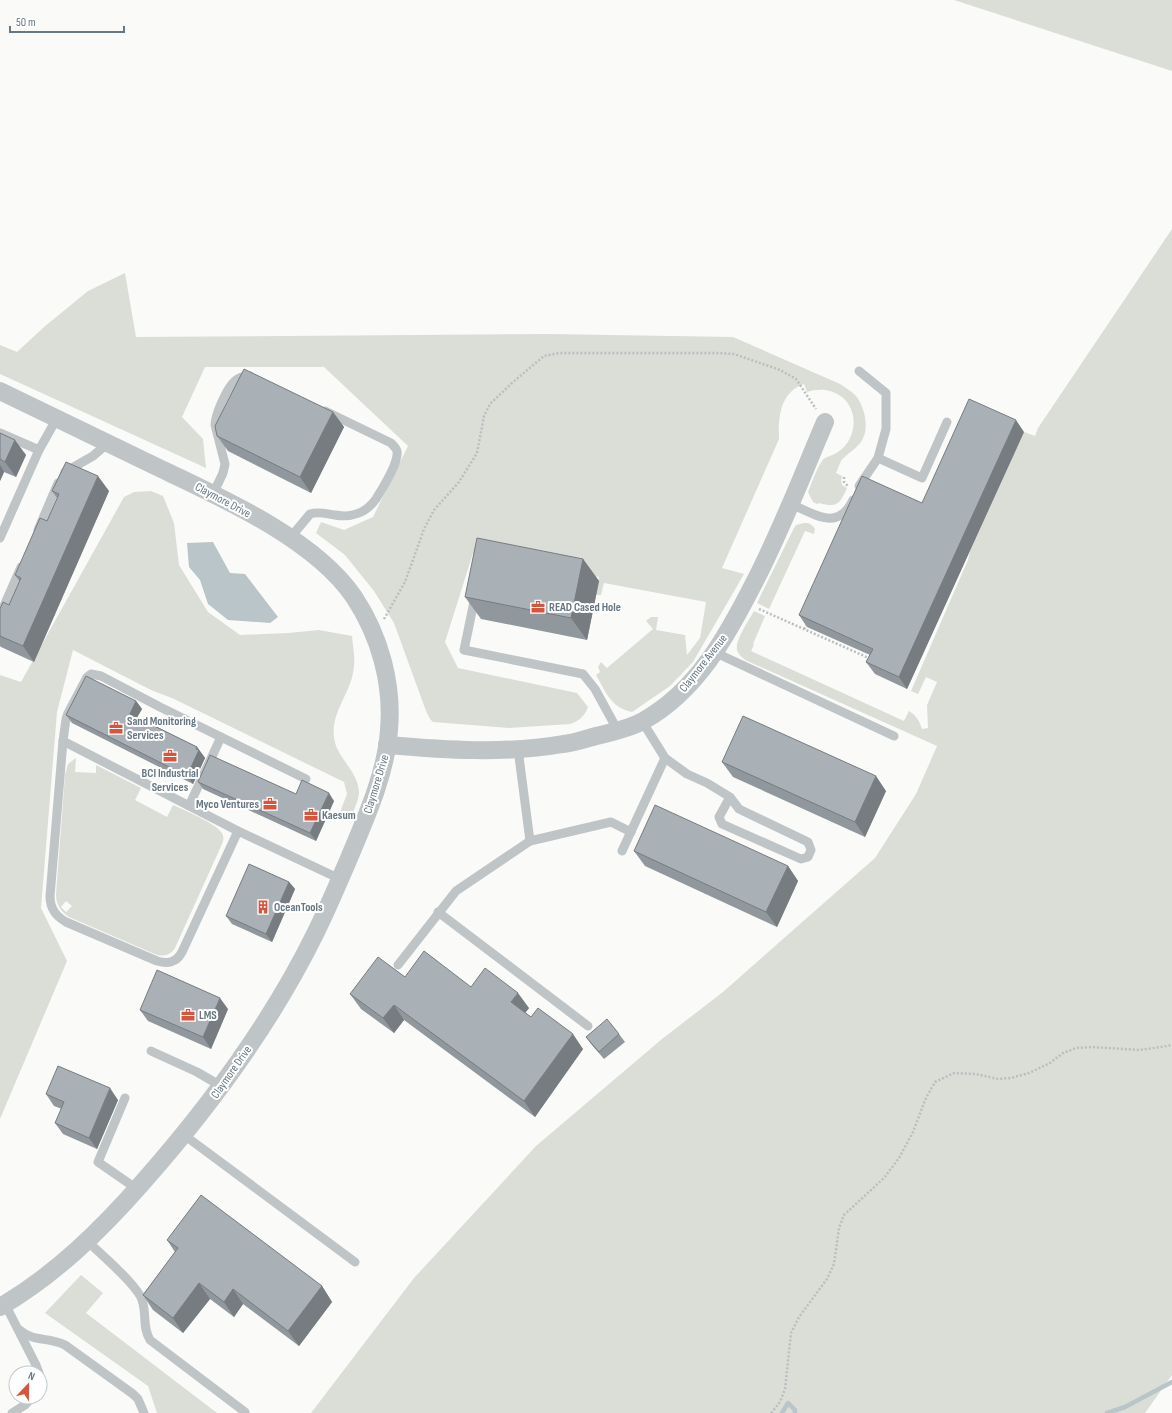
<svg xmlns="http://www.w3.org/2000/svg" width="1172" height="1413" font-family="'Sofia Sans Condensed',sans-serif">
	<rect width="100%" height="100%" fill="#fafaf8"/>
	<g fill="#daded7" fill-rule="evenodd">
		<path d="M 954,0 L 1172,0 L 1172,71 Z"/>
		<path d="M 1172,229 L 1172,1375 L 1145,1413 L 311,1413 L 414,1278 L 536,1146 L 662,1039 L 723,992 L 875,858 L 916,794 L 937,746 L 745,660 C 742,657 738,654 737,650 C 735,640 749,620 754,611 L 765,616 L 753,644 L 754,645 L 751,651 L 904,721 L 909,711 C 916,715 920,722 922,729 L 928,728 L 927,705 L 937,682 L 926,677 L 918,694 L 911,691 L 968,560 L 970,551 L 1024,432 L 1035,436 L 1038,428 Z"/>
		<path d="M 125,273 L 136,337 L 548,334 L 733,337 L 840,384 C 845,387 851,391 855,395 C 865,406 870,429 861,442 C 855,450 845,455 841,461 C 839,465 838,469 836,473 L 842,476 L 841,480 L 842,485 L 847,488 C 840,504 837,508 819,503 L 817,504 L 813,502 L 808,492 C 812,482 816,470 822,461 C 825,456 833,456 838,452 C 856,440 860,412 842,397 C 831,389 820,388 807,392 L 804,384 C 780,392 778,418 779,439 L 722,568 L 744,574 L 693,662 L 670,686 L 632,712 C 610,707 606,692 596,675 L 600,672 L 598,667 L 601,662 L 607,668 L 653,629 L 646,621 L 651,617 L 658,617 L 656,630 L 685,635 L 687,655 L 700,638 L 706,602 L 604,583 L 601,595 L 596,595 L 599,577 L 473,553 L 445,642 L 458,668 L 577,693 L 588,707 C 585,716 578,722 570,724 L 509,728 L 433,722 L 430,719 L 426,711 L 394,623 L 374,591 L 345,555 L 316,533 L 321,522 L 344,530 L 373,517 L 408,446 L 324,367 L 205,367 L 182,417 L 203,439 L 206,468 L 0,374 L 0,345 L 17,352 L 44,327 L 88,291 Z"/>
		<path d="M 151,491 L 163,496 L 174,523 L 179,565 L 208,612 L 240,635 L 288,633 L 319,630 L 352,636 C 353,649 356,660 353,673 C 349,695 331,713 334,737 C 336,758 358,770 359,792 C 359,801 352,813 350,821 L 343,821 L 339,815 L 347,794 L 344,782 L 172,698 L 151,690 L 73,650 L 57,712 L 41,908 L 67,961 L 0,1119 L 0,675 L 21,682 L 124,497 L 134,492 Z"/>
		<path d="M 804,523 C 809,523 812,524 815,529 L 814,534 L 805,531 L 769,609 L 757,603 L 794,528 L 796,525 Z"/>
		<path d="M 76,758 L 75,772 L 96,773 L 96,765 L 141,788 L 135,800 L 167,817 L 173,805 C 184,810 215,823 221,832 C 224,835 224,839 222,844 L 175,948 C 171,954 165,957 157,955 L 69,917 C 60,911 56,904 56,894 L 65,775 L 68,764 ZM 66,901 L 72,906 L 66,912 L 61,907 Z"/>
		<path d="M 81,1275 L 103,1293 L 86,1313 L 217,1413 L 157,1413 L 148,1386 L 45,1313 Z"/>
	</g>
	<path fill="#b9c5c8" d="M 213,542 L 230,573 L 245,574 L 278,617 L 270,623 L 228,620 L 208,604 L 200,580 L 189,567 L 187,543 Z"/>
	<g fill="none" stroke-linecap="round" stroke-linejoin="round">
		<g stroke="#b9c5c8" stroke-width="4.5">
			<path d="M 782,1413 L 788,1403 L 795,1410 L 795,1413"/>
			<path d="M 1107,1413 L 1125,1407 L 1172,1382"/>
		</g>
		<g stroke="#babec0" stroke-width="2.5" stroke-dasharray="2 2" stroke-linecap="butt">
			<path d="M 844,477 L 844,482 L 848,486"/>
			<path d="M 759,609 L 871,659"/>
			<path d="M 384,619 L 405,582 L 424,529 L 434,510 L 459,482 L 477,453 L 484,416 L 490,404 L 512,383 L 544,356 L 559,353 L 716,353 L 734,354 L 780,370 L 796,379 L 816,409"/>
			<path d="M 804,629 L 807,624"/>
			<path d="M 771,1413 L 780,1402 L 785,1389 L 791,1333 L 799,1317 L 827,1279 L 834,1264 L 839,1228 L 844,1215 L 884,1178 L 899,1158 L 913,1132 L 926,1098 L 935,1082 L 954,1073 L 976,1074 L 998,1079 L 1011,1078 L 1029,1073 L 1050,1063 L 1063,1053 L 1076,1048 L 1092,1047 L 1139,1050 L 1161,1047 L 1172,1045"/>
		</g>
		<g stroke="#bfc4c7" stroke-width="9">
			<path d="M 859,371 L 886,393 L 886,429 L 878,458 L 859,486"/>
			<path d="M 0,433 L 39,450"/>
			<path d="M 878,458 L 922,478 L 947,422"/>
			<path d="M 65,472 L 93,456 L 108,443"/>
			<path d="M 213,494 L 223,473 L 225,464 L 215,425 C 215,414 227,388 235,381 C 239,377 245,376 250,376"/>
			<path d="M 791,504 C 814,514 838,532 853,500"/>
			<path d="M 38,530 L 58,483"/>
			<path d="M 0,538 L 39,450 L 57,418"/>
			<path d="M 290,538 L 310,514 C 319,511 326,514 335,515 C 351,518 366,513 376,499 C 382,489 399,463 397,451 C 396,448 394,446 391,443 L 325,411"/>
			<path d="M 475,597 L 464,650 L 583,674 L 595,689 L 618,731"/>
			<path d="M 0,615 L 21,567"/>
			<path d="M 714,652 L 894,736"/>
			<path d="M 642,721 L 665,758 L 687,774 L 707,783 L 730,797 L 739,809 L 808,842 L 811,850 L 808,857 L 801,859 L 722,824 L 719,817 L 730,797"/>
			<path d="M 63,741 L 238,831 L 340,879"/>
			<path d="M 518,749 L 530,841"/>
			<path d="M 189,806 L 221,737"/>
			<path d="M 238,831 L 182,952 C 176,963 168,964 157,961 L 66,922 C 56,916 50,909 50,896 L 63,741 L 66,719 L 68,713 L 87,677 L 91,674 L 101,676 L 160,707 L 306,779"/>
			<path d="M 622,851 L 665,758"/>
			<path d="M 438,912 L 588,1026"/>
			<path d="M 398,965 L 456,891 L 530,841 L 611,822 L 631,832"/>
			<path d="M 151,1051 L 197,1072 L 221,1086"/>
			<path d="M 125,1098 L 98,1162 L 137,1189"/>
			<path d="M 184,1135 L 355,1262"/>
			<path d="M 87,1241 C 99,1252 138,1286 142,1300 C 147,1314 142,1327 150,1340 L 245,1412"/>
			<path d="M 5,1304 L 36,1365 L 39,1373"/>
			<path d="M 18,1329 C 35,1343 46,1336 65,1345 L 133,1394 L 138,1399 L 144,1413"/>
			<path d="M 12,1413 L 25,1405 L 32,1397"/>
		</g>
		<g stroke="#bfc4c7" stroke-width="18">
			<path d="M 0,391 C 52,416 103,441 155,466 C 218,496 314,538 354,597 C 380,636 393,684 389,730 C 386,775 364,822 347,863 C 337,886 327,910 316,932 C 271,1024 210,1106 143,1182 C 101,1230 55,1275 0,1307"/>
			<path d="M 387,745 C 446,750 505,754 563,744 C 574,743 585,739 596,736 C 612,732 629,729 643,721 C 697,691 727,636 754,583 C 781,531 802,476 825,422"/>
		</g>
	</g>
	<g fill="#91989d">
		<path d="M 333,412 L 344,427 L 311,493 L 228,451 L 217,436 Z"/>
		<path d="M 1024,432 L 907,689 L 875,674 L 866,662 L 870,655 L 807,627 L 799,615 L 922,503 Z"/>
		<path d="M 0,433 L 26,455 L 16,477 L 4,472 L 0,481 Z"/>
		<path d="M 52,491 L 109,491 L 34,662 L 1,647 L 0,646 L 0,609 L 9,605 L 20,582 L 15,575 L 47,521 L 57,498 Z"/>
		<path d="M 583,559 L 599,581 L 587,640 L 481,619 L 465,597 Z"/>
		<path d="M 136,701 L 142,709 L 137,717 L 197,747 L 205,758 L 193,784 L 72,723 L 66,715 Z"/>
		<path d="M 722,762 L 886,791 L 865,837 L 733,777 Z"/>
		<path d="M 198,782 L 296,794 L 334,801 L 316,841 L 203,789 Z"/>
		<path d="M 634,851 L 788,866 L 798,881 L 777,927 L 645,866 Z"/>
		<path d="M 289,882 L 295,889 L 272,942 L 232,924 L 226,916 Z"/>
		<path d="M 405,977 L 471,987 L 529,1008 L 525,1013 L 531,1017 L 583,1049 L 535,1117 L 404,1020 L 394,1033 L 361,1009 L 350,994 Z"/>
		<path d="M 228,1009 L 211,1049 L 148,1021 L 140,1010 Z"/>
		<path d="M 619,1034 L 625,1042 L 604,1059 L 591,1044 L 586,1037 Z"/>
		<path d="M 46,1094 L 118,1100 L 97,1149 L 63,1134 L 55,1123 L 62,1109 L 54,1106 Z"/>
		<path d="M 167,1240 L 322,1286 L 332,1302 L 299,1346 L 243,1304 L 234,1317 L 210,1299 L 183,1333 L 153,1310 L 143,1295 L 175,1252 Z"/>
	</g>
	<g fill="#767c80">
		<path d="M 333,412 L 344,427 L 311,493 L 300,477 Z"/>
		<path d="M 1016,420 L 1024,432 L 907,689 L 899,677 Z"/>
		<path d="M 15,440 L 26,455 L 16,477 L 5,462 Z"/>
		<path d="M 0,465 L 4,472 L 0,481 Z"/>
		<path d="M 98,476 L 109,491 L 34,662 L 23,646 Z"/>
		<path d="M 583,559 L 599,581 L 587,640 L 571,618 Z"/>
		<path d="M 136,701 L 142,709 L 135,721 L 130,714 Z"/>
		<path d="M 197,747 L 205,758 L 193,784 L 187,776 Z"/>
		<path d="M 876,776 L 886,791 L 865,837 L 855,822 Z"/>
		<path d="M 329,793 L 334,801 L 316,841 L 310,833 Z"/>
		<path d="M 788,866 L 798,881 L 777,927 L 766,912 Z"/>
		<path d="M 289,882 L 295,889 L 272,942 L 266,934 Z"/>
		<path d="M 518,993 L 529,1008 L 522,1017 L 511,1002 Z"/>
		<path d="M 220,998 L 228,1009 L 211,1049 L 203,1037 Z"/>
		<path d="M 394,1005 L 404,1020 L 394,1033 L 383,1018 Z"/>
		<path d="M 573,1034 L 583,1049 L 535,1117 L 524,1101 Z"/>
		<path d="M 110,1088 L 118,1100 L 97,1149 L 89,1138 Z"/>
		<path d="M 199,1283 L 210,1299 L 183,1333 L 173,1318 Z"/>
		<path d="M 322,1286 L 332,1302 L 299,1346 L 288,1331 Z"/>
		<path d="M 233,1289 L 243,1304 L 234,1317 L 224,1302 Z"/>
	</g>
	<g fill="#a9b1b7" stroke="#767c80">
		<path d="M 244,369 L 333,412 L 300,477 L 217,436 L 215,426 Z"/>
		<path d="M 969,399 L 1016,420 L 899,677 L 866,662 L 873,649 L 799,615 L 862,476 L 922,503 Z"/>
		<path d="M 0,433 L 15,440 L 5,462 L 0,459 Z"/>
		<path d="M 66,462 L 98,476 L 23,646 L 0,636 L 0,609 L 3,602 L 9,605 L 21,578 L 15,575 L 40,518 L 47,521 L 59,494 L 52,491 Z"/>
		<path d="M 477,538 L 583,559 L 571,618 L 465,597 Z"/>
		<path d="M 86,676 L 136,701 L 130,714 L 197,747 L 196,749 L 199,750 L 187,776 L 66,715 Z"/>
		<path d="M 743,716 L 876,776 L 855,822 L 722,762 Z"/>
		<path d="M 210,755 L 296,794 L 302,780 L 329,793 L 310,833 L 198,782 Z"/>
		<path d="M 655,805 L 788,866 L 766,912 L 634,851 Z"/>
		<path d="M 249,864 L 289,882 L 266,934 L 226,916 Z"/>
		<path d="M 424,951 L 471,987 L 485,968 L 518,993 L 511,1002 L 531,1017 L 538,1008 L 573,1034 L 524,1101 L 394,1005 L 383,1018 L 350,994 L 378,957 L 405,977 Z"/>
		<path d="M 157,970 L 220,998 L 203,1037 L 140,1010 Z"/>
		<path d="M 607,1019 L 619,1034 L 599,1052 L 586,1037 Z"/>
		<path d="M 58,1066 L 110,1088 L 89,1138 L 55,1123 L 64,1102 L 46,1094 Z"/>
		<path d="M 201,1195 L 322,1286 L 288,1331 L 233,1289 L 224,1302 L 199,1283 L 173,1318 L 143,1295 L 178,1248 L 167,1240 Z"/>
	</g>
	<defs>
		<g id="office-bare" transform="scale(1.08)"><path d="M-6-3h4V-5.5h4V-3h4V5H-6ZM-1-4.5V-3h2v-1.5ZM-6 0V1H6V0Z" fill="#d6553c" stroke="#fff" stroke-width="2.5" paint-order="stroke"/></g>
		<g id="building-bare" transform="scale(1.08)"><path d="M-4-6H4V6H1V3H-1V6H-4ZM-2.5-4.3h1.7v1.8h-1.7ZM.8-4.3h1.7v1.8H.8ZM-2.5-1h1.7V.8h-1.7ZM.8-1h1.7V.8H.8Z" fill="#d6553c" stroke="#fff" stroke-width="2.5" paint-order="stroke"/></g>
	</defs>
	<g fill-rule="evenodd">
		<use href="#office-bare" x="538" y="607"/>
		<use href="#office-bare" x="116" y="728"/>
		<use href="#office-bare" x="170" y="756"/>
		<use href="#office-bare" x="270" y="804"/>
		<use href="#office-bare" x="311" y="815"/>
		<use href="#building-bare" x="263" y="907"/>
		<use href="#office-bare" x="188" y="1015"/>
	</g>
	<g text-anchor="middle" stroke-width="4" stroke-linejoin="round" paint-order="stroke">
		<g font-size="12" fill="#667781" stroke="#fff">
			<text transform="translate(223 500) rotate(28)" y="4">Claymore Drive</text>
			<text transform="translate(703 663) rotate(-52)" y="4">Claymore Avenue</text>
			<text transform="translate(376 784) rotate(-73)" y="4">Claymore Drive</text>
			<text transform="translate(231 1072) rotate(-55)" y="4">Claymore Drive</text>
		</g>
		<g font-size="12" font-weight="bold" fill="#667781" stroke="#fff" text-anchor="start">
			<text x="549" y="611">READ Cased Hole</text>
			<text x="127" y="725">Sand Monitoring<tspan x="127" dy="14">Services</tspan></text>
			<text x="170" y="777" text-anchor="middle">BCI Industrial<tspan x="170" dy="14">Services</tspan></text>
			<text x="259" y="808" text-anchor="end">Myco Ventures</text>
			<text x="322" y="819">Kaesum</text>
			<text x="274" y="911">OceanTools</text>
			<text x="199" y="1019">LMS</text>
		</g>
	</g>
	<g transform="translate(28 1385) rotate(22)"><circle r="19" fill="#ffffff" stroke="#c2c9cd"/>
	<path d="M0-3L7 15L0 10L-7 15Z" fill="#d6553c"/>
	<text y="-6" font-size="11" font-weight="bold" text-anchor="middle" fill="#667781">N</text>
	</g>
	<path d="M10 26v6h114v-6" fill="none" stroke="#667781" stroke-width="2"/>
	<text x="16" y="26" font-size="12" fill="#667781" stroke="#ffffff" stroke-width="3" paint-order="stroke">50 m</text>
</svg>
